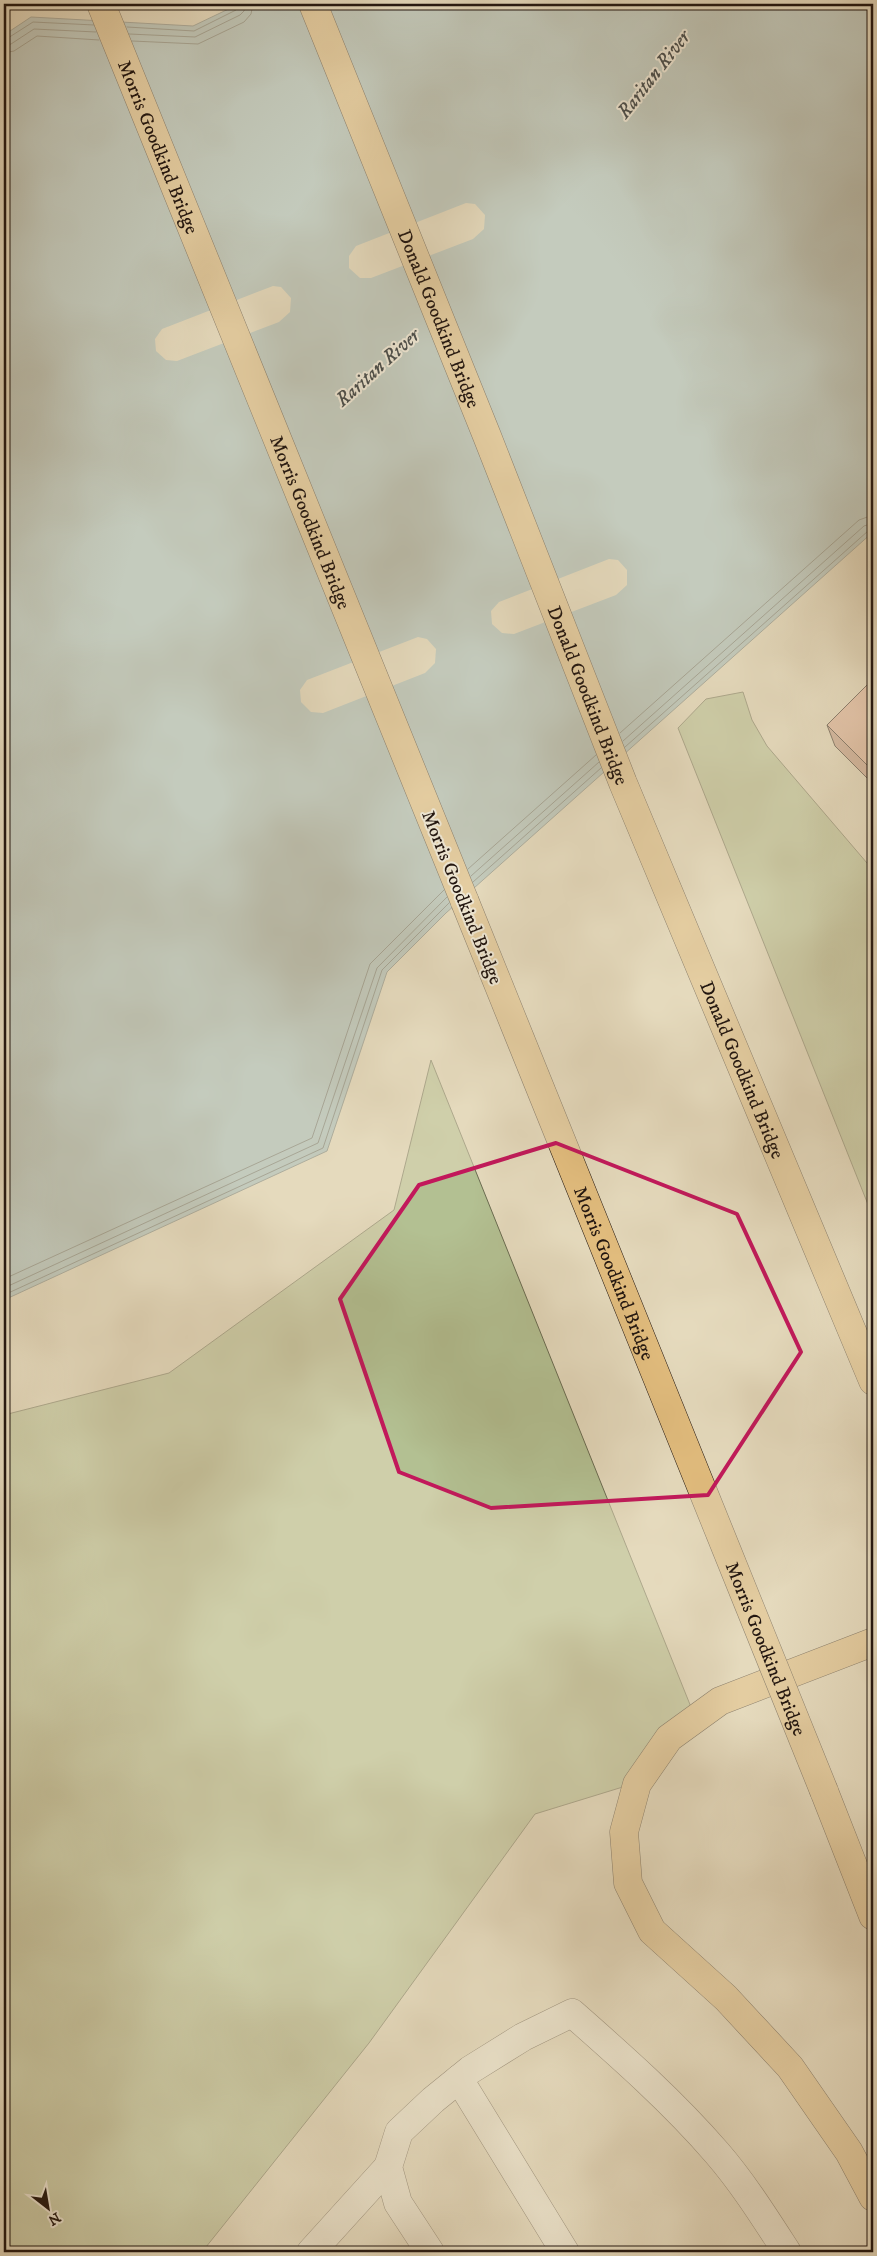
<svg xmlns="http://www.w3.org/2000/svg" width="877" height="2256" font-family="'IM FELL DW Pica',serif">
	<rect width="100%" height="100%" fill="#e5dabd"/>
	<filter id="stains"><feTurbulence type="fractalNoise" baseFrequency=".004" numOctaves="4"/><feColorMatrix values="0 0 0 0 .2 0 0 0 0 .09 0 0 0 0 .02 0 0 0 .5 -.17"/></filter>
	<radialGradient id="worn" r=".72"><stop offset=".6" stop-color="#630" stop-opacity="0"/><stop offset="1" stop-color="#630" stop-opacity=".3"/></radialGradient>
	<g fill="#b3c092" stroke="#6a6b51">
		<path d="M 743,692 L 752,720 L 767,746 L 873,870 L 873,921 L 871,923 L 873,935 L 873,1217 L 678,728 L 706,699 Z"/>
		<path d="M 431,1060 L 697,1722 L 626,1786 L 535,1814 L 369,2043 L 202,2252 L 4,2252 L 4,1415 L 169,1373 L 394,1210 Z"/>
	</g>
	<path fill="#9bb8bc" stroke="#6b7777" d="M 239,4 L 873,4 L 873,532 L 446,913 L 387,972 L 327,1151 L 4,1300 L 4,35 L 31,17 L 193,26 Z"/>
	<g fill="#e5dabd">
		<path d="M 466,203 L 475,204 L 485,215 L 484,229 L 473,239 L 371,278 L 360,278 L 349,268 L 349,256 L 356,246 Z"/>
		<path d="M 273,286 L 281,287 L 291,298 L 290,312 L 279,322 L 177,361 L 166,360 L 156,351 L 155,339 L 162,329 Z"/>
		<path d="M 609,559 L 618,560 L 627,570 L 627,585 L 616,595 L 514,634 L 502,633 L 492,624 L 491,611 L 499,602 Z"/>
		<path d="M 418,637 L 427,639 L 436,649 L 435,663 L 425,673 L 323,713 L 311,712 L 301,702 L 300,690 L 307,680 Z"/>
	</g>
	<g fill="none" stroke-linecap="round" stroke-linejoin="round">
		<g stroke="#5e6766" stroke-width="1">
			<path d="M 127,27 L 194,31 L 236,10 L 239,4"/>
			<path d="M 129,34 L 195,37 L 240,15 L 244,11 L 246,4"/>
			<path d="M 4,39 L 8,38 L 33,22 L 94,25"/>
			<path d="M 132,41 L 198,44 L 244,22 L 251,14 L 253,4"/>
			<path d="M 4,46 L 11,44 L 34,29 L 96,32"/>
			<path d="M 4,53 L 14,51 L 37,36 L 99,40"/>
			<path d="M 620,733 L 859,520 L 873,515"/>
			<path d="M 623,741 L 864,526 L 873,523"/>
			<path d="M 625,747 L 868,531 L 873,529"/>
			<path d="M 468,869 L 596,755"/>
			<path d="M 471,876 L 599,762"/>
			<path d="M 473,882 L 601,768"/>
			<path d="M 4,1279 L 312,1138 L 370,964 L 444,890"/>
			<path d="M 4,1288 L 318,1143 L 377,968 L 447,897"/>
			<path d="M 4,1295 L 323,1148 L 382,970 L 449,903"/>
		</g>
		<g stroke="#53473b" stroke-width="29">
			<g id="minor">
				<path d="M 459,2079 L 565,2252"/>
				<path d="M 311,2252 L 388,2167"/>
				<path d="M 430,2252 L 398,2203 L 388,2167 L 399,2132 L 433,2100 L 470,2070 L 523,2037 L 572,2013 C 622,2057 673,2102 717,2153 C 743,2183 765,2218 787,2252"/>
			</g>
		</g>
		<g stroke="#221610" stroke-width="29">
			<g id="highway">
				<path id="s1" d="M 101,4 L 465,902"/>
				<path id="s2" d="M 313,4 L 487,436 L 623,783 L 873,1381"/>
				<path d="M 873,1642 L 720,1701 L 669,1738 L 637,1784 L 624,1832 L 628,1883 L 652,1931 L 726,1998 L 790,2067 L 849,2152 L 873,2197"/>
				<path d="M 824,1791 L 873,1916"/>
			</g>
		</g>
		<use href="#minor" stroke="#eee7d4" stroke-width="28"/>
		<use href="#highway" stroke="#e2bd7e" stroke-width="28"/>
		<g stroke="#221610" stroke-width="29" stroke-linecap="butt">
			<g id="highway-bridge">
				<path id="s3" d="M 465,902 L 824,1791"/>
			</g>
		</g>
		<use href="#highway-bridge" stroke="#e2bd7e" stroke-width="28"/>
	</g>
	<path fill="#c2937e" stroke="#221610" d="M 873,684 L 873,784 L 835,746 L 827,725 Z"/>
	<path fill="#e1ab92" stroke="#221610" d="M 871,681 L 873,684 L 873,771 L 827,725 Z"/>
	<path d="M0 0H877V2256H0ZM 556,1143 L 737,1214 L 801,1352 L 708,1495 L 491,1508 L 399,1472 L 340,1299 L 419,1185 Z" fill="#e5dabd" fill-opacity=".55" fill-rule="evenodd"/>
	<path fill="none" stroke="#c2185b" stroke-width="4" stroke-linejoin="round" d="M 556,1143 L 737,1214 L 801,1352 L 708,1495 L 491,1508 L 399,1472 L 340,1299 L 419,1185 Z"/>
	<g text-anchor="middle" stroke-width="4" stroke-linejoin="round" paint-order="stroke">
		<g font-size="19" fill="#221610" stroke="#eee7d4">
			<text dy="7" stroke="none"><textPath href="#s1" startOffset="154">Morris Goodkind Bridge</textPath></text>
			<text dy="7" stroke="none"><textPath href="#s2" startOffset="339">Donald Goodkind Bridge</textPath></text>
			<text dy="7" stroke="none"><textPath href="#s1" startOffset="559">Morris Goodkind Bridge</textPath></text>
			<text dy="7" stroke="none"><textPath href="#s2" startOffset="744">Donald Goodkind Bridge</textPath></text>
			<text transform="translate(463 897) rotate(68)" y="7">Morris Goodkind Bridge</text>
			<text dy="7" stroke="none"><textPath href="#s2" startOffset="1149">Donald Goodkind Bridge</textPath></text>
			<text dy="7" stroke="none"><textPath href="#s3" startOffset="400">Morris Goodkind Bridge</textPath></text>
			<text dy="7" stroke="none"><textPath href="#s3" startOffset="805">Morris Goodkind Bridge</textPath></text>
		</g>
		<g font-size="20" font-style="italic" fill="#4c4f4c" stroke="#eee7d4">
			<text transform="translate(653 74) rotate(-52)" y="7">Raritan River</text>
			<text transform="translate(377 367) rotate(-42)" y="7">Raritan River</text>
		</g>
	</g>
	<rect width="877" height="2256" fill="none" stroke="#e5dabd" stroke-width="20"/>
	<rect x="5" y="5" width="867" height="2246" fill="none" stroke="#221610" stroke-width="2.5"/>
	<rect x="10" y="10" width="857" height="2236" fill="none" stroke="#221610"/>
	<g transform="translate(48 2208) rotate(149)" stroke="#eee7d4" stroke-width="4" paint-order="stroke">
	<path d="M0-4L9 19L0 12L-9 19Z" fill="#221610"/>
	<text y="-8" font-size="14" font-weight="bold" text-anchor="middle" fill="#221610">N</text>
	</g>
	<rect width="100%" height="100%" filter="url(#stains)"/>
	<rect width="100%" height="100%" fill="url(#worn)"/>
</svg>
